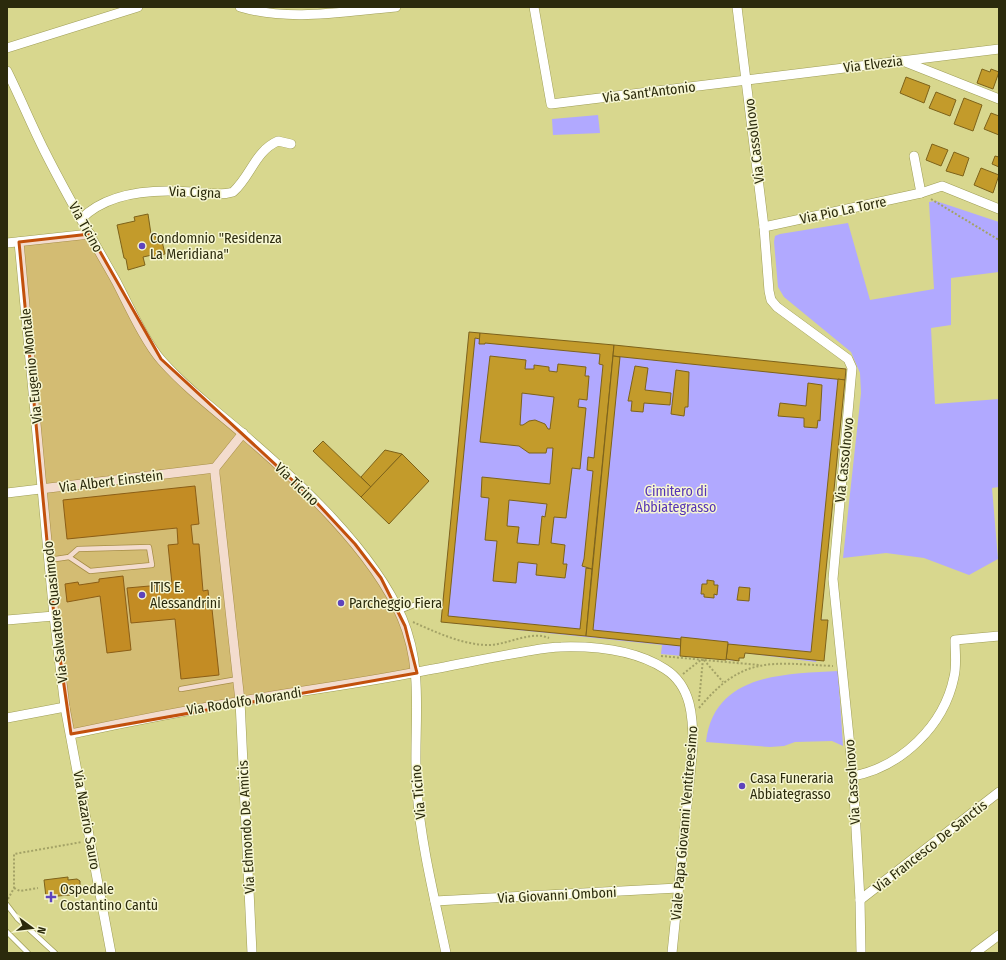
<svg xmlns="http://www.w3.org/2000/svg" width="1006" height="960" font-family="'Fira Sans Condensed',sans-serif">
	<rect width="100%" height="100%" fill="#d8d78e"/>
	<g fill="#b1a9ff">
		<path d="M 598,115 L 600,133 L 553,135 L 552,119 Z"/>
		<path d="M 936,201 L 999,222 L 999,272 L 951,278 L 951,325 L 931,328 L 935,404 L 999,399 L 999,487 L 992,488 L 998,559 L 969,575 L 924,558 L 886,553 L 843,558 L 861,393 L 860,373 L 851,352 L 784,297 L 778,287 L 774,242 L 775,236 L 780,234 L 848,223 L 870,300 L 934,289 L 929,202 Z"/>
		<path d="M 469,332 L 846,369 L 820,619 L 828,621 L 816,662 L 745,653 L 744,658 L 739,658 L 739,661 L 661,654 L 662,645 L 441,622 Z"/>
		<path d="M 838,671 L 843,746 L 832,741 L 795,742 L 784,746 L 770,747 L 706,742 C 714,673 785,674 838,671 Z"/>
	</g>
	<g fill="#c39b2b" stroke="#7d621a" fill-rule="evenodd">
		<path d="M 982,69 L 990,72 L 991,69 L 999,72 L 993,89 L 977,83 Z"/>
		<path d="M 906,77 L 930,86 L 924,103 L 900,93 Z"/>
		<path d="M 936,92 L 956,100 L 950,116 L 929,108 Z"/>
		<path d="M 964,98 L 982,105 L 973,131 L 954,124 Z"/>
		<path d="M 991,113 L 999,116 L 999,135 L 984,129 Z"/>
		<path d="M 932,144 L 948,150 L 941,166 L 926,160 Z"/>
		<path d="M 954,152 L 969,158 L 963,176 L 946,171 Z"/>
		<path d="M 995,156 L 999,157 L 999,167 L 992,164 Z"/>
		<path d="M 981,168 L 999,175 L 993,193 L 974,185 Z"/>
		<path d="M 148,214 L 151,234 L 155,235 L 156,238 L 161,237 L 165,254 L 153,257 L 152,255 L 143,257 L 145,265 L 128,270 L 126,259 L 124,258 L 117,225 L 135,221 L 134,217 Z"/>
		<path d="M 469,332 L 480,333 L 480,339 L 475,338 L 448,616 L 580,629 L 586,568 L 592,569 L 586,636 L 441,622 Z"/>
		<path d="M 480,333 L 614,345 L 592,569 L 582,566 L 584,559 L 593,471 L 587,470 L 588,457 L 594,458 L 603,365 L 599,364 L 600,354 L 485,343 L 485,344 L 479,344 Z"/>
		<path d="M 614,345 L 846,369 L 845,380 L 613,356 Z"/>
		<path d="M 490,356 L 526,360 L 525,369 L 534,369 L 534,365 L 549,367 L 549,371 L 557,372 L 558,364 L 586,367 L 585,376 L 589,376 L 587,400 L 579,399 L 578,407 L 586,408 L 580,469 L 572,468 L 566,518 L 554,517 L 551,543 L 565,545 L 563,564 L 567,564 L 565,578 L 536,575 L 537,564 L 518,562 L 516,583 L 493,581 L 497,541 L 485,540 L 489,498 L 481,497 L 482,477 L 550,484 L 553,448 L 547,448 L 546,453 L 529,453 L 519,446 L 480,442 ZM 522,393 L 554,397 L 550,429 L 548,429 L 545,424 L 535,420 L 529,421 L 523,425 L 520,425 ZM 509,500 L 547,504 L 545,517 L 542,516 L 539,545 L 517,543 L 519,527 L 507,526 Z"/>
		<path d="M 613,356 L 620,357 L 593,630 L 681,639 L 681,646 L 586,636 Z"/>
		<path d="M 635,366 L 648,368 L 645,390 L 671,393 L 670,405 L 644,403 L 643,412 L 631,411 L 632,401 L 628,401 Z"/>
		<path d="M 676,370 L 689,372 L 688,407 L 685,407 L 684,416 L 671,414 Z"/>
		<path d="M 838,379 L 845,380 L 821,620 L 828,620 L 824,661 L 745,653 L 744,658 L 739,658 L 739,661 L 726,659 L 728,644 L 811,652 Z"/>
		<path d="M 808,383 L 822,385 L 820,421 L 818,420 L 817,428 L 804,427 L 804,418 L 778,416 L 780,403 L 806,406 Z"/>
		<path d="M 323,441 L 371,487 L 361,497 L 313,451 Z"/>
		<path d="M 385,450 L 402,454 L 371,487 L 361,477 Z"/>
		<path d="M 402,454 L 429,481 L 389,524 L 361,497 Z"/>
		<path d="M 195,486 L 199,524 L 191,525 L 193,544 L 199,544 L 203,591 L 208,590 L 210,610 L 212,609 L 219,675 L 181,679 L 175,619 L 131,623 L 127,588 L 172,584 L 168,545 L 178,544 L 177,528 L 67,539 L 63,500 Z"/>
		<path d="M 123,576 L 131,650 L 107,653 L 100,596 L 67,602 L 65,584 L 78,582 L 79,585 L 99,582 L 99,579 Z"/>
		<path d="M 707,580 L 714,581 L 714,585 L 718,585 L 717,595 L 714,594 L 714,598 L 704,597 L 704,594 L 701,594 L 702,584 L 707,584 Z"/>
		<path d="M 739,587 L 750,588 L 749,601 L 737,600 Z"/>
		<path d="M 681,637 L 728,642 L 726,660 L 680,656 Z"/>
		<path d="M 68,877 L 68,880 L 77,879 L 80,881 L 80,889 L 78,891 L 70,892 L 70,895 L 46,897 L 44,880 Z"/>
	</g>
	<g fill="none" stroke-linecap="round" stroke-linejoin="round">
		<g stroke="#9f9e57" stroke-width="6">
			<g id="service">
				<path d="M 49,560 L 69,557 L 78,549 L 149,547 L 152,565 L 90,571 L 69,557"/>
				<path d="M 399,611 L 414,605 L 430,603"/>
				<path d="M 181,689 L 238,679"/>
				<path d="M 7,905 L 17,918 L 55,953"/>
				<path d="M 7,932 L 28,953"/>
			</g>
		</g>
		<g stroke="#9f9e57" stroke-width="10">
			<g id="minor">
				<path d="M 240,7 C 290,22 346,11 396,7"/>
				<path d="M 534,7 L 551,104 L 999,49"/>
				<path d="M 737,7 L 764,227 L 769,291 L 771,300 L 777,307 L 848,359 L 852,368 L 833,579 L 853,776 L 860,900 L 861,953"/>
				<path d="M 7,48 L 138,7"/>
				<path d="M 903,61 L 999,99"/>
				<path d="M 7,71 C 20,97 31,124 44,150 C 66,194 91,237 116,281 C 128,304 145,342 162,361 C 186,388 215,410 242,433 C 298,481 373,550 402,618 C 426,674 412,732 417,791 C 421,845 435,900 446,953"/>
				<path d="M 914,156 L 921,193"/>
				<path d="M 81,219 C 108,192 154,189 191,192 C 204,193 220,196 233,192 C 251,176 255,151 278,141 L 291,144"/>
				<path d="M 764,227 L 921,193 L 942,186 L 999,209"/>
				<path d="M 19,242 L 54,616 L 65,707 L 111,953"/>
				<path d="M 7,243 L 90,234"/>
				<path d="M 243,433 L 215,468 L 215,474 L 240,701 L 252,953"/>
				<path d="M 7,493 L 215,468"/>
				<path d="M 7,620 L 54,616"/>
				<path d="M 7,718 L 65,707"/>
				<path d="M 71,734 C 146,718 221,704 297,692 C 337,686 377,680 417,672 C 452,666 487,658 523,652 C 535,650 548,647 561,647 C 595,646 635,650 665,669 C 692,686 693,718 693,746 L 672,953"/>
				<path d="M 853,776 C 901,767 944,726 954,677 C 957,665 955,652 955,640 L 999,636"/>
				<path d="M 860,900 L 999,792"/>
				<path d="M 435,901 L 678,888"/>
				<path d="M 975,953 L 999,935"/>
			</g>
		</g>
		<g stroke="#a3a266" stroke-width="2" stroke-dasharray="2 2" stroke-linecap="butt">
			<path d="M 931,199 L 999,240"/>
			<path d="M 413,622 C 435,632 461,644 486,645 C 506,646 530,630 549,638"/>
			<path d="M 661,656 L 759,665"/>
			<path d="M 704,660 L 723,682"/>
			<path d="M 683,674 L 702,659"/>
			<path d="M 699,701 L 703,659"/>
			<path d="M 699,708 C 743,655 771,663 833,666"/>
			<path d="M 14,888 L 20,891 L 38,888"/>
			<path d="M 8,899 L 14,888 L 14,854 L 82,842"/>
		</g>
		<use href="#service" stroke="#fff" stroke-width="4.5"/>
		<use href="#minor" stroke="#fff" stroke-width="9"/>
	</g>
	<path fill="#c2500c" fill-opacity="0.2" stroke="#c2500c" stroke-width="3" stroke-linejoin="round" d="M 90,234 L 161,359 L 316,502 L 355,544 L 381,578 L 405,626 L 417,673 L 71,734 L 54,616 L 19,242 Z"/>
	<g fill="#5e44bc" stroke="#f6f6d2" stroke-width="1.5">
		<circle cx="142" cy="246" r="4"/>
		<circle cx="142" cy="595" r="4"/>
		<circle cx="341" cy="603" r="4"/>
		<circle cx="742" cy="786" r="4"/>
		<path d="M49 891h4v4h4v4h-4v4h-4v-4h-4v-4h4z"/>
	</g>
	<g text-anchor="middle" stroke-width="3" stroke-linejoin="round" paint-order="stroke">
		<g font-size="14" fill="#2b2a0c" stroke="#f6f6d2">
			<text transform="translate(873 64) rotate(-7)" y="5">Via Elvezia</text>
			<text transform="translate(649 92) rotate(-7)" y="5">Via Sant'Antonio</text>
			<text transform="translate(754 141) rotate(-97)" y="5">Via Cassolnovo</text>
			<text transform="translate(195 192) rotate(2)" y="5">Via Cigna</text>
			<text transform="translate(843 210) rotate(-12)" y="5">Via Pio La Torre</text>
			<text transform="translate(86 227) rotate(61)" y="5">Via Ticino</text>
			<text transform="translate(31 366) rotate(-96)" y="5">Via Eugenio Montale</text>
			<text transform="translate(844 460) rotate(-84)" y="5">Via Cassolnovo</text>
			<text transform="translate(111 481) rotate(-7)" y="5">Via Albert Einstein</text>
			<text transform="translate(297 484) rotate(44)" y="5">Via Ticino</text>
			<text transform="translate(55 612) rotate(-96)" y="5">Via Salvatore Quasimodo</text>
			<text transform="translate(244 701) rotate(-9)" y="5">Via Rodolfo Morandi</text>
			<text transform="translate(852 782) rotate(-94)" y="5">Via Cassolnovo</text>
			<text transform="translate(418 792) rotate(-95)" y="5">Via Ticino</text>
			<text transform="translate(87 820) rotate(80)" y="5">Via Nazario Sauro</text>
			<text transform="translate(684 823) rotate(-85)" y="5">Viale Papa Giovanni Ventitreesimo</text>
			<text transform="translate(246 827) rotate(-93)" y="5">Via Edmondo De Amicis</text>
			<text transform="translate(930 846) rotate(-38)" y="5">Via Francesco De Sanctis</text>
			<text transform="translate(557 895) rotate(-3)" y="5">Via Giovanni Omboni</text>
		</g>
		<g font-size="14" fill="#2b2a0c" stroke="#f6f6d2" text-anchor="start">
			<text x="150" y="243">Condomnio "Residenza<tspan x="150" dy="16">La Meridiana"</tspan></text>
			<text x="150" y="592">ITIS E.<tspan x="150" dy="16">Alessandrini</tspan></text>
			<text x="349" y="608">Parcheggio Fiera</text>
			<text x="750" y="783">Casa Funeraria<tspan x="750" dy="16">Abbiategrasso</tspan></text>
			<text x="60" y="894">Ospedale<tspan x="60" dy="16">Costantino Cantù</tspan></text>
		</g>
		<g font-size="14" fill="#5533b7" stroke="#f6f6d2">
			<text x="676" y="496">Cimitero di<tspan x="676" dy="16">Abbiategrasso</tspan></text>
		</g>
	</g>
	<rect width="1006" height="960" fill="none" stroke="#2b2a0c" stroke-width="16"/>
	<g transform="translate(32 928) rotate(105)" stroke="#f6f6d2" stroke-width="3" paint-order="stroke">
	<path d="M0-3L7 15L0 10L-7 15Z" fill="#2b2a0c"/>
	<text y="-6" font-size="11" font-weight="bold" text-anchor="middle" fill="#2b2a0c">N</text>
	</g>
</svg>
